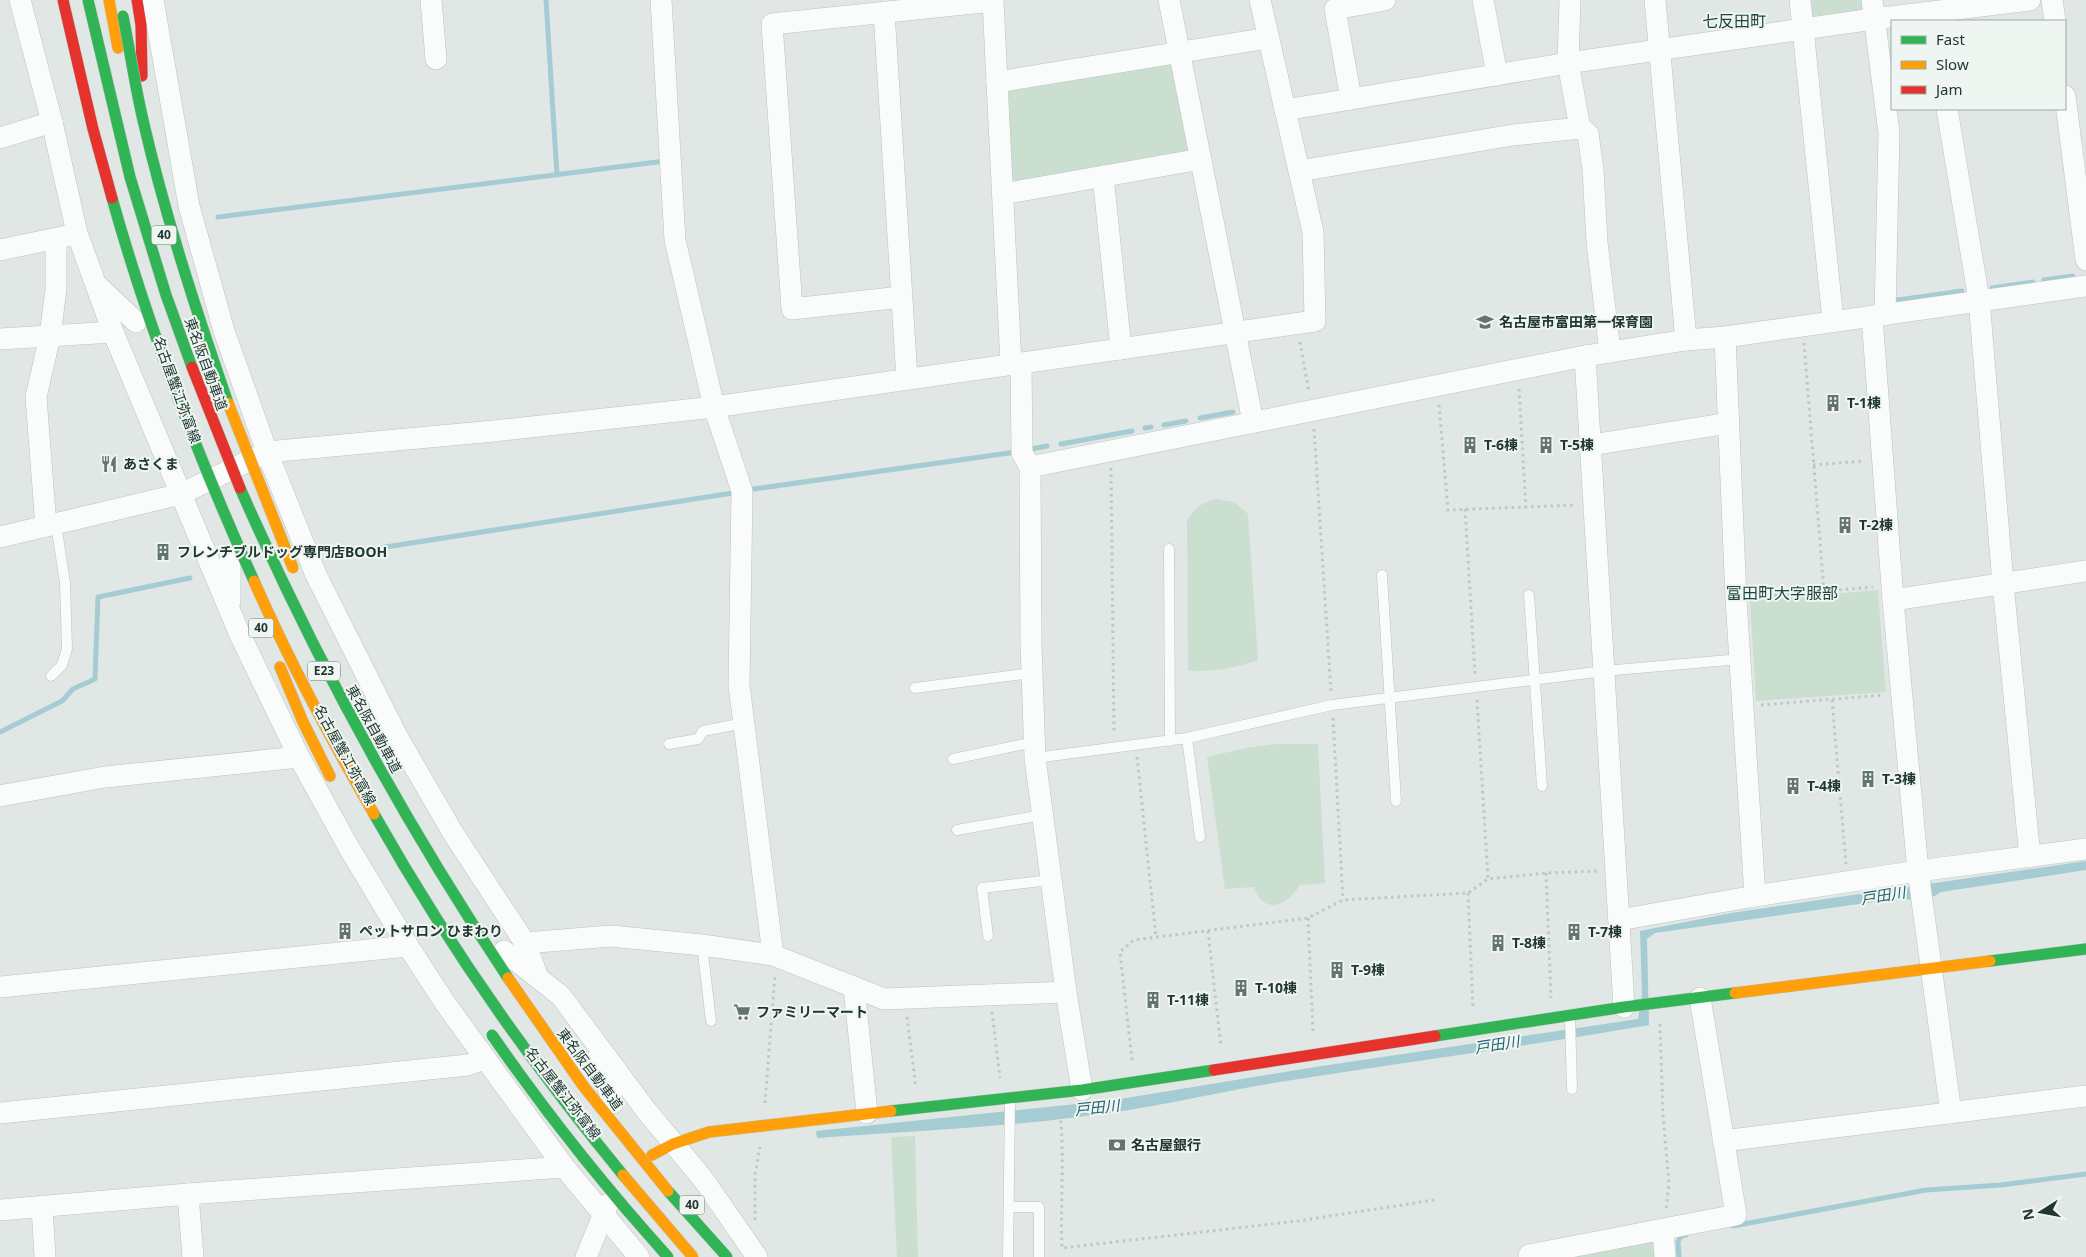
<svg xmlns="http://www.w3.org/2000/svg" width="2086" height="1257" font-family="'Noto Sans','Noto Sans JP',sans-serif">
	<rect width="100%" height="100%" fill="#e1e7e4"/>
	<g fill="#cbdfd1">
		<path d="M 1811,0 L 1868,0 L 1869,13 L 1816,20 L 1812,16 Z"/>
		<path d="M 1168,62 L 1176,68 L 1192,148 L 1187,154 L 1018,184 L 1010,177 L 1007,95 L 1011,90 Z"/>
		<path d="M 1217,499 L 1234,502 L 1248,514 L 1258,660 C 1233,669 1215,671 1188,671 L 1187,520 C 1195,507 1203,502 1217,499 Z"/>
		<path d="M 1878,590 L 1886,692 L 1756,701 L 1750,601 Z"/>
		<path d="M 1276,744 L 1318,744 L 1325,883 L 1300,885 C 1287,906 1264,916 1254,887 L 1225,889 L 1207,757 L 1246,748 Z"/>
		<path d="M 915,1136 L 918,1257 L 897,1257 L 891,1137 Z"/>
		<path d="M 1651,1240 L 1656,1243 L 1657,1257 L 1564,1257 Z"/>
	</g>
	<path fill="#a5ccd2" d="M 2086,861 L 2086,870 L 1941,892 C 1931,900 1913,902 1901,898 L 1655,933 L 1647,939 L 1649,1025 C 1524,1047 1398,1063 1273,1083 C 1208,1094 1143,1110 1078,1117 C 991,1128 904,1132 817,1138 L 816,1131 L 1114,1100 L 1315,1067 L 1638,1019 L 1642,994 L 1640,931 L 1731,913 Z"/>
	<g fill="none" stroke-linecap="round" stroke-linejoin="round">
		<g stroke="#a5ccd2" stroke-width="5">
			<path d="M 546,0 L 557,175"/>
			<path d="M 218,217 L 665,161"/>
			<path d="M 2044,280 L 2073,276"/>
			<path d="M 1992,288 L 2033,282"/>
			<path d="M 1891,301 L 1962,291"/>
			<path d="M 1200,418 L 1233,412"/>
			<path d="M 1164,425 L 1186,421"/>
			<path d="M 1145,428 L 1151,427"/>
			<path d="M 1061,444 L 1132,431"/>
			<path d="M 1026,450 L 1047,446"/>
			<path d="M 747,490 L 1016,452"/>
			<path d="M 334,555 L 733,493"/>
			<path d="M 0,732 L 62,701 L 73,689 L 95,679 L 98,597 L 190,578"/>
			<path d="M 1733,1226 L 1926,1190 L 2001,1185 L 2086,1174"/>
			<path d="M 1679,1257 L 1678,1242 L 1681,1236 L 1686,1235"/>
		</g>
		<g stroke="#bec3c1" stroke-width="11">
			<g id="lane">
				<path d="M 1169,549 L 1170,741"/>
				<path d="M 1382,575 L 1396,801"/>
				<path d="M 1529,595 L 1542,786"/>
				<path d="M 51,676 L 62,665 L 67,649 L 65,583 L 56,524"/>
				<path d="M 915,688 L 1031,673"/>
				<path d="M 1187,738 L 1200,837"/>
				<path d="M 669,744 L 698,739 L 703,731 L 744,723"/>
				<path d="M 1035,758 L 1187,738 L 1332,705 L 1604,671 L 1740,659"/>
				<path d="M 953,759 L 1034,742"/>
				<path d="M 957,830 L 1042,815"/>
				<path d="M 988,936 L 982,888 L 1051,880"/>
				<path d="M 702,945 L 711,1021"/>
				<path d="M 1570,1018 L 1572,1089"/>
				<path d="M 1009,1207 L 1039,1207 L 1039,1257"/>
				<path d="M 1008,1257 L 1010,1099"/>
			</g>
		</g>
		<g stroke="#bec3c1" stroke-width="22">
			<g id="street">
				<path d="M 20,0 L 52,122 L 77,233 L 113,332 L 240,635 L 299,757 L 348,846 L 408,946 L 445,1003 L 564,1167 L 639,1257"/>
				<path d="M 153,0 L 189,206 L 224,331 L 267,452 L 316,575 L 398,738 L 453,833 L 525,943 L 537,975"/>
				<path d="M 431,0 L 436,59"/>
				<path d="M 661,0 L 675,240 L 714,407 L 742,491 L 739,685 L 773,955"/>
				<path d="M 1169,0 L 1253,422"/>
				<path d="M 1483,0 L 1497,75"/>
				<path d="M 1570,0 L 1568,63 L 1580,128 L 1588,134 L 1593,169 L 1597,242 L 1610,352"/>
				<path d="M 1655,0 L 1686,340"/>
				<path d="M 1800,0 L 1833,321"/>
				<path d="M 1872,0 L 1889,133 L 1885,315"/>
				<path d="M 2052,0 L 2055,21"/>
				<path d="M 884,12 L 907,379"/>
				<path d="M 997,82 L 1268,38"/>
				<path d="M 2065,96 L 2086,260"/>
				<path d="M 1351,99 L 1335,9 L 1385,0"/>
				<path d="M 1947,109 L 1979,300 L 2003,584 L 2030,857"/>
				<path d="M 1285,110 L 1568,63 L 1873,19 L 2030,0"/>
				<path d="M 0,138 L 52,122"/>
				<path d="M 1299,171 L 1513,135 L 1580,128"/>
				<path d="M 1103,176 L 1121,349"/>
				<path d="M 1003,194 L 1201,159"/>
				<path d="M 0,250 L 67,236"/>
				<path d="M 98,286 L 136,322"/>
				<path d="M 901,297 L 792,309 L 772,24 L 993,1 L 1011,364"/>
				<path d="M 1872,316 L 1893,600 L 1918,871 L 1951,1113"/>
				<path d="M 1725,337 L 1736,599 L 1755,896"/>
				<path d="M 0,339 L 113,332"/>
				<path d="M 1585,356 L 1624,1007"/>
				<path d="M 1021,363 L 1022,453 L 1030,467 L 1031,644 L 1035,758 L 1066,992 L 1082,1090"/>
				<path d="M 1591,445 L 1729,423"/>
				<path d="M 1030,467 L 1585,356 L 1686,340 L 1725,337 L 2086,286"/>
				<path d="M 46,526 L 36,397 L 50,336 L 56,289 L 56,239"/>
				<path d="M 0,537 L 181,494 L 267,452 L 494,431 L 714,407 L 1315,321 L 1313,232 L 1260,0"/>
				<path d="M 230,561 L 230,601"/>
				<path d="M 1893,600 L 2086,571"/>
				<path d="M 0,796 L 105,777 L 299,757"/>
				<path d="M 1619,920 L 1755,896 L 1918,871 L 2086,849"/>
				<path d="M 525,943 L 611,936 L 702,945 L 773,955 L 884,999 L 1066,992"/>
				<path d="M 504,951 L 561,996 L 645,1109 L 703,1179 L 757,1257"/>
				<path d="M 0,987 L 408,946"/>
				<path d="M 854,987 L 867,1113"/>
				<path d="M 598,1058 L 613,1103"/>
				<path d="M 0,1113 L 468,1065 L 484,1059"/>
				<path d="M 1723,1141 L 2086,1096"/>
				<path d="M 188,1194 L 564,1167"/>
				<path d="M 42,1206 L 45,1257"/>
				<path d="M 0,1210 L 188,1194 L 193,1257"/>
				<path d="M 1663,1230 L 1665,1257"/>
				<path d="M 586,1257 L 608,1204"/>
				<path d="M 1530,1257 L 1529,1255 L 1736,1215 L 1700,998"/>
			</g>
		</g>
		<g stroke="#bec4c1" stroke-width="12">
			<g id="fast">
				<path d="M 1990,961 L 2086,949"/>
				<path d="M 1435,1036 L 1624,1007 L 1735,993"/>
				<path d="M 891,1111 L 1082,1090 L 1214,1070"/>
			</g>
		</g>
		<g stroke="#bec4c1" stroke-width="12">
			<g id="slow">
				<path d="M 109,0 L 118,48"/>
				<path d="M 280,667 L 303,722 L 330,776"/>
				<path d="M 1735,993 L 1990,961"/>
				<path d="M 652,1155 L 673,1144 L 709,1132 L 891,1111"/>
			</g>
		</g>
		<g stroke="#bec4c1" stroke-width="12">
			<g id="jam">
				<path d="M 137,0 L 141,25 L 142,76"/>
				<path d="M 1214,1070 L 1435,1036"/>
			</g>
		</g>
		<g stroke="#bfc7c4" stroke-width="3" stroke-dasharray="2.5 4" stroke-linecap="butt">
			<path d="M 1300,342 L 1309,392"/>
			<path d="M 1804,343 L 1824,592"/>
			<path d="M 1519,389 L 1526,508"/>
			<path d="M 1439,405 L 1448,510 L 1576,505"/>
			<path d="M 1314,429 L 1331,692"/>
			<path d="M 1813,465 L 1865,461"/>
			<path d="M 1111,468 L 1114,734"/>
			<path d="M 1465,509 L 1475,674"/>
			<path d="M 1755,597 L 1873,587"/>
			<path d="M 1477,700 L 1488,879"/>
			<path d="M 1832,700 L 1846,864"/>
			<path d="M 1761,705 L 1884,695"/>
			<path d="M 1333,718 L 1343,900"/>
			<path d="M 1137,757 L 1156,937"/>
			<path d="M 1546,873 L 1551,998"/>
			<path d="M 1468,893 L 1473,1009"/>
			<path d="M 1308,918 L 1313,1032"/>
			<path d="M 1208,931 L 1221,1047"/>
			<path d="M 992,1012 L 1000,1078"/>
			<path d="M 907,1017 L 916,1088"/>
			<path d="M 1660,1024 L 1663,1116 L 1669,1183 L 1666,1210"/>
			<path d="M 1132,1060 L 1120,952 L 1134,940 L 1308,918 L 1343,900 L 1468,893 L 1488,879 L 1546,873 L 1598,871"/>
			<path d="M 765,1103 L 775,975"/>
			<path d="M 1060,1114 C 1065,1158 1060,1204 1062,1248 L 1298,1221 L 1434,1200"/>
			<path d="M 755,1220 L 755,1175 L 760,1147"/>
		</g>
		<use href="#lane" stroke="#fafbfb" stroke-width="10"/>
		<use href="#street" stroke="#fafbfb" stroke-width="21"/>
		<use href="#fast" stroke="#30b455" stroke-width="11"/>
		<use href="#slow" stroke="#ff9f0a" stroke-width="11"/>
		<use href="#jam" stroke="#e5322d" stroke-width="11"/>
		<g stroke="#bcc3c1" stroke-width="12" stroke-linecap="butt">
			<g id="fast-bridge">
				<path d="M 88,0 L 130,177 L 166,295 L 192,367"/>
				<path d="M 123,16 C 130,51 135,86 143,120 C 165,216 196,310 228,403"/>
				<path d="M 112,198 C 149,330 198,457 254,581"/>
				<path d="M 240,488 C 315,659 404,822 508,978"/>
				<path d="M 374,814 C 446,942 530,1062 623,1175"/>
				<path d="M 492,1035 C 546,1113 605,1187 668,1257"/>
				<path d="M 668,1191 L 727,1257"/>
			</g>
		</g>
		<g stroke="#bcc3c1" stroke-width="12" stroke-linecap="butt">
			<g id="slow-bridge">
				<path d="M 228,403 L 293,568"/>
				<path d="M 254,581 C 289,661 330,738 374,814"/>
				<path d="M 508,978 L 584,1087 L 668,1191"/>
				<path d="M 623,1175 L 693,1257"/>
			</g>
		</g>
		<g stroke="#bcc3c1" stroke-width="12" stroke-linecap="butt">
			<g id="jam-bridge">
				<path d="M 63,0 L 93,129 L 112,198"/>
				<path d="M 192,367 L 240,488"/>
			</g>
		</g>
		<use href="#fast-bridge" stroke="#30b455" stroke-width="11"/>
		<use href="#slow-bridge" stroke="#ff9f0a" stroke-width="11"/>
		<use href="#jam-bridge" stroke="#e5322d" stroke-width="11"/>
	</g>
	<defs>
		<g id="school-bare" transform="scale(1.35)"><path d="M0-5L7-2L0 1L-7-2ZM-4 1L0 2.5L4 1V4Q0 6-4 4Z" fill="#647570" stroke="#eff6f2" stroke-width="2.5" paint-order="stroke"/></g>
		<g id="building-bare" transform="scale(1.35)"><path d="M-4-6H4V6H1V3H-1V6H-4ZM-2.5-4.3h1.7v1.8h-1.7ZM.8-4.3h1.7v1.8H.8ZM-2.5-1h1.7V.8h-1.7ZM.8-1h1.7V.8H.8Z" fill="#647570" stroke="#eff6f2" stroke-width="2.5" paint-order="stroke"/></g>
		<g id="restaurant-bare" transform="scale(1.35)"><path d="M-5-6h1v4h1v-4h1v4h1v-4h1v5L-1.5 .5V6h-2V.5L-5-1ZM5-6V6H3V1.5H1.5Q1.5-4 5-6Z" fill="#647570" stroke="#eff6f2" stroke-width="2.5" paint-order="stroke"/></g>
		<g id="supermarket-bare" transform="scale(1.35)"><path d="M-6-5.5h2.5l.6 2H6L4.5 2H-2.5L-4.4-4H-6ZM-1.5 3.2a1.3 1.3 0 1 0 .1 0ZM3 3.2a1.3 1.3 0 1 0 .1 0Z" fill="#647570" stroke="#eff6f2" stroke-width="2.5" paint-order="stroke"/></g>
		<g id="bank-bare" transform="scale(1.35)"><path d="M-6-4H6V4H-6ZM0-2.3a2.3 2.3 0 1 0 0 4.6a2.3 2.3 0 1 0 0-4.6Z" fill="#647570" stroke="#eff6f2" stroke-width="2.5" paint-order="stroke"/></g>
	</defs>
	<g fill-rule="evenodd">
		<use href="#school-bare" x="1485" y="322"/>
		<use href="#building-bare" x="1833" y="403"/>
		<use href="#building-bare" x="1470" y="445"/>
		<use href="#building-bare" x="1546" y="445"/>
		<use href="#restaurant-bare" x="109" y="464"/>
		<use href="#building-bare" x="1845" y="525"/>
		<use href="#building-bare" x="163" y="552"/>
		<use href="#building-bare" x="1868" y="779"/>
		<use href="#building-bare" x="1793" y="786"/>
		<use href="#building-bare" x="345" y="931"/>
		<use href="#building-bare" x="1574" y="932"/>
		<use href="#building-bare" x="1498" y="943"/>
		<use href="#building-bare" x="1337" y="970"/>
		<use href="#building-bare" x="1241" y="988"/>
		<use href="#building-bare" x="1153" y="1000"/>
		<use href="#supermarket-bare" x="742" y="1012"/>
		<use href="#bank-bare" x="1117" y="1145"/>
	</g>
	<g text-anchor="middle" stroke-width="4" stroke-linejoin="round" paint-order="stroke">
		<g fill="#eff6f2" stroke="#5f706b" stroke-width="1">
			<rect x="151.5" y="225.5" width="25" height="19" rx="4"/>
			<rect x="248.5" y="618.5" width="25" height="19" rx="4"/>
			<rect x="308" y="661.5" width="32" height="19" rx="4"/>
			<rect x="679.5" y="1195.5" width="25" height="19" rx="4"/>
		</g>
		<g font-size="12" font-weight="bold" fill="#213731">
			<text x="164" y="239">40</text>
			<text x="261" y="632">40</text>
			<text x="324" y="675">E23</text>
			<text x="692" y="1209">40</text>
		</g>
		<g font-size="14" font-weight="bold" fill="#213731" stroke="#eff6f2" text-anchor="start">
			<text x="1499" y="327">名古屋市富田第一保育園</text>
			<text x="1847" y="408">T-1棟</text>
			<text x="1484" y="450">T-6棟</text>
			<text x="1560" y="450">T-5棟</text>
			<text x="123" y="469">あさくま</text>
			<text x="1859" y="530">T-2棟</text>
			<text x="177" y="557">フレンチブルドッグ専門店BOOH</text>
			<text x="1882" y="784">T-3棟</text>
			<text x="1807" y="791">T-4棟</text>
			<text x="359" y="936">ペットサロン ひまわり</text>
			<text x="1588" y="937">T-7棟</text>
			<text x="1512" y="948">T-8棟</text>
			<text x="1351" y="975">T-9棟</text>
			<text x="1255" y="993">T-10棟</text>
			<text x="1167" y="1005">T-11棟</text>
			<text x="756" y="1017">ファミリーマート</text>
			<text x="1131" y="1150">名古屋銀行</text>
		</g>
		<g font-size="14" fill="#213731" stroke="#eff6f2">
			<text transform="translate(206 364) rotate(70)" y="5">東名阪自動車道</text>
			<text transform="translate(177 390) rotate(70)" y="5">名古屋蟹江弥富線</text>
			<text transform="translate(374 729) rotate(61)" y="5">東名阪自動車道</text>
			<text transform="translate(345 755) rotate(61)" y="5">名古屋蟹江弥富線</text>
			<text transform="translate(590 1069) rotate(53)" y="5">東名阪自動車道</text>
			<text transform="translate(563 1093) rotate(52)" y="5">名古屋蟹江弥富線</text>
		</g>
		<g font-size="15" font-style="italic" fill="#21616d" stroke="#eff6f2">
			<text transform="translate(1883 896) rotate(-9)" y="5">戸田川</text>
			<text transform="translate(1497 1045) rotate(-9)" y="5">戸田川</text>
			<text transform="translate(1097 1108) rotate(-6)" y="5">戸田川</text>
		</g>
		<g font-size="16" fill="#1f473d" stroke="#eff6f2">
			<text x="1734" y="27">七反田町</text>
			<text x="1782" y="599">富田町大字服部</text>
		</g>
	</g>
	<rect x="1891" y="20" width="175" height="90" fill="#eff6f2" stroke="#9daaa5"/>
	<rect x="1901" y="36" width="25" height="8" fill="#30b455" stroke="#9daaa5"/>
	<text x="1936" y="45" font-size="15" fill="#213731">Fast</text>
	<rect x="1901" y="61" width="25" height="8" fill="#ff9f0a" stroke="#9daaa5"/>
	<text x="1936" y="70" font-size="15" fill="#213731">Slow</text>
	<rect x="1901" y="86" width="25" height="8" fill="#e5322d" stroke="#9daaa5"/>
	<text x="1936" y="95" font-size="15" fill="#213731">Jam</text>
	<g transform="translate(2041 1212) rotate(259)" stroke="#eff6f2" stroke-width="4" paint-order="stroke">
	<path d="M0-4L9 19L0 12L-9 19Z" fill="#213731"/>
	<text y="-8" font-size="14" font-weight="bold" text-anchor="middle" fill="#213731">N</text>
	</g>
</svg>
